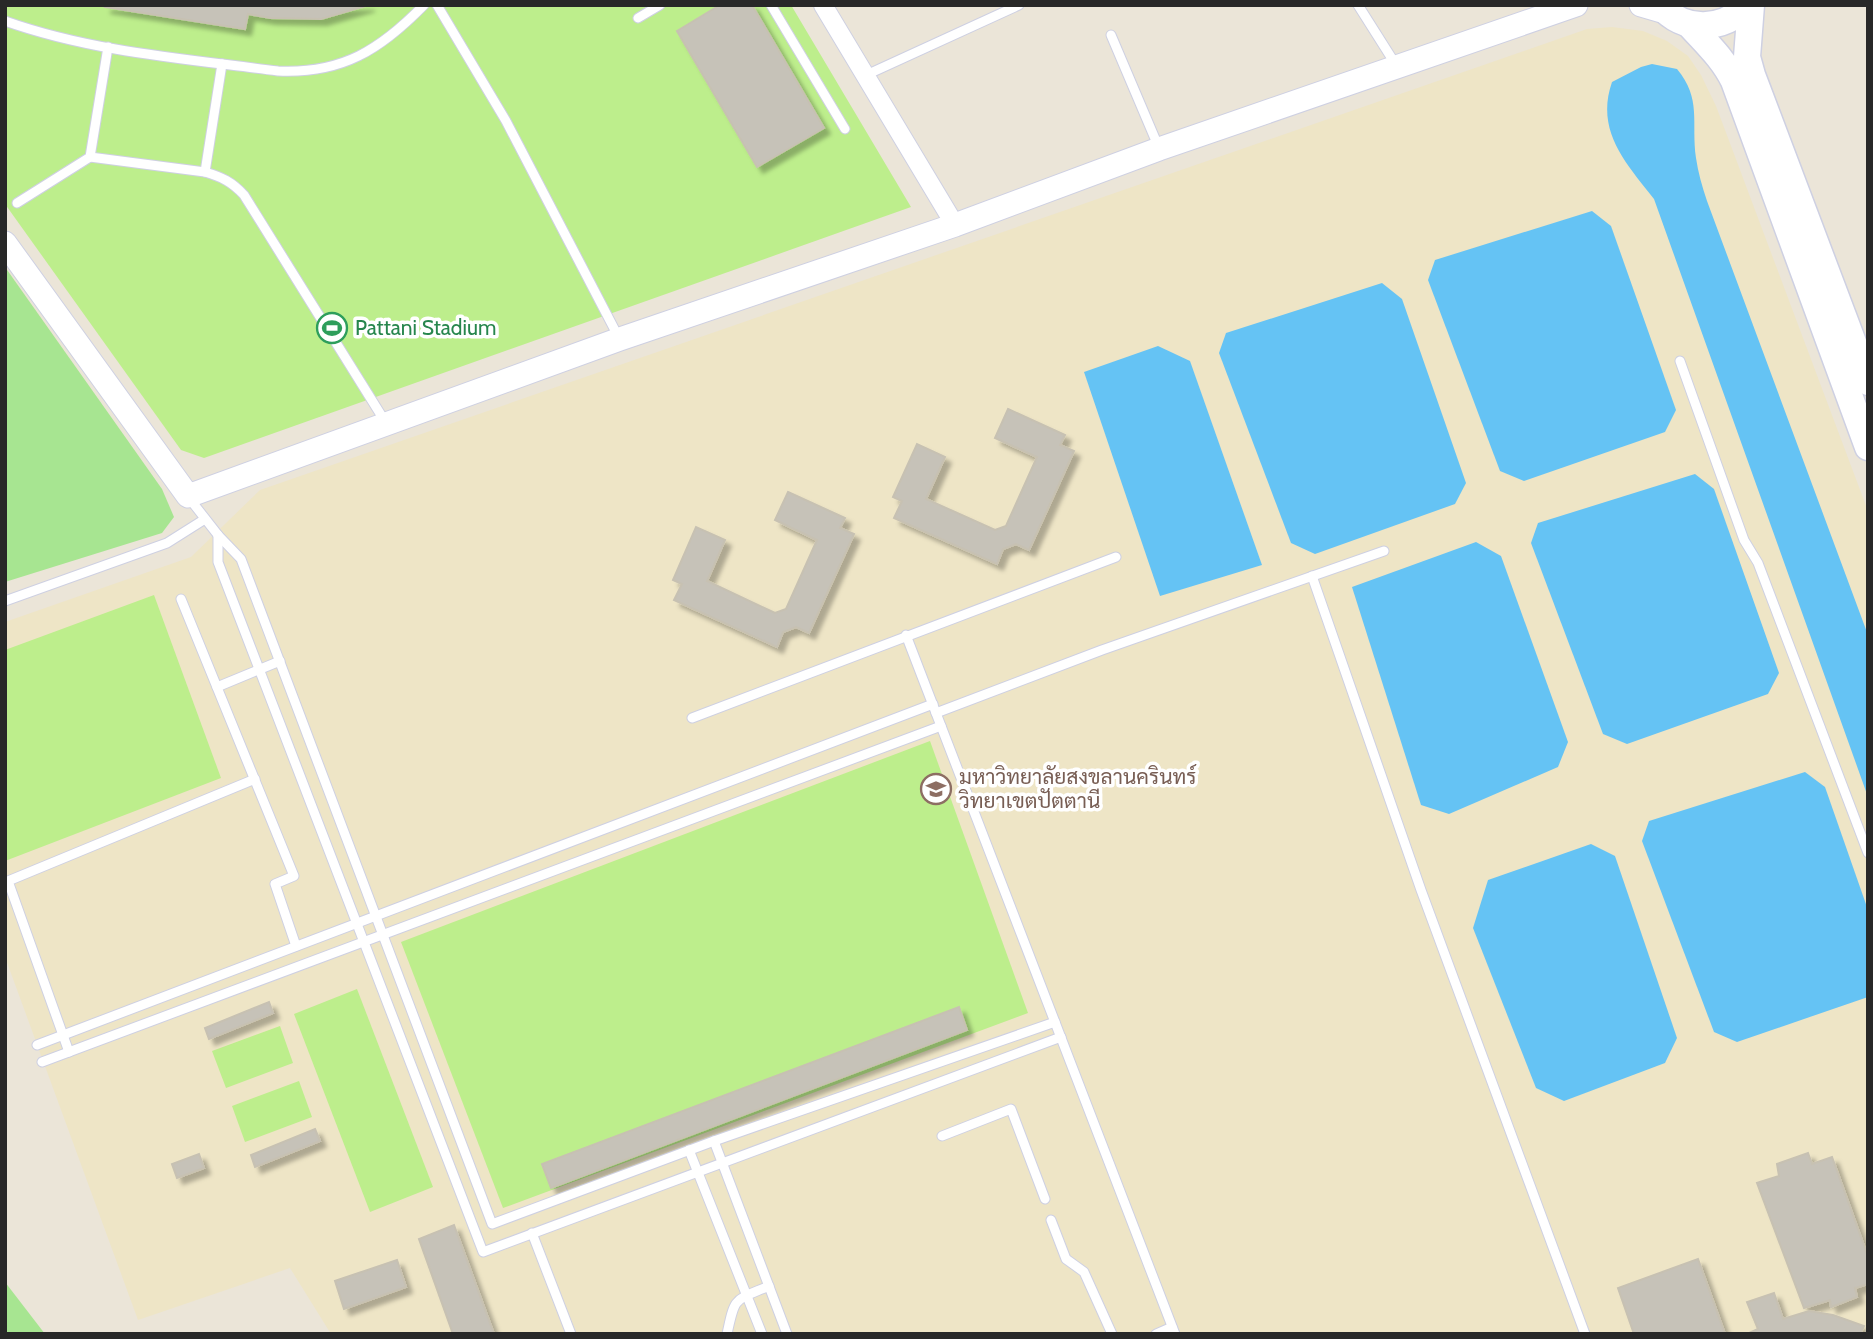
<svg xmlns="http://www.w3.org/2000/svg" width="1873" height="1339" font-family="Cabin,Sarabun,sans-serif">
	<defs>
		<filter id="shadow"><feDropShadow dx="6" dy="6" stdDeviation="2" flood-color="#0004"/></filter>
	</defs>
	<rect width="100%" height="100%" fill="#ebe5d8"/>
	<path fill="#eee5c6" d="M 1612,27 L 1643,31 L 1667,41 L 1688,56 L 1701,75 L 1716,106 L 1868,511 L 1868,1334 L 331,1334 L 290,1268 L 138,1320 L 5,957 L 5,622 L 191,557 L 260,490 L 1587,29 Z"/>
	<g fill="#a7e591">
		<path d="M 5,267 L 162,489 L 174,517 L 162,533 L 5,582 Z"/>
		<path d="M 5,1282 L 45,1334 L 5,1334 Z"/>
	</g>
	<g fill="#bdee8c">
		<path d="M 5,5 L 791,5 L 911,207 L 204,458 L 181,450 L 5,204 Z"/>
		<path d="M 154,595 L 221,778 L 5,861 L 5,650 Z"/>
		<path d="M 930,741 L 1028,1013 L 503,1208 L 401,942 Z"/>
		<path d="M 357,989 L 433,1187 L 370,1212 L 294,1014 Z"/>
		<path d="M 280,1026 L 293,1063 L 226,1088 L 212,1051 Z"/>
		<path d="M 299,1081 L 312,1117 L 245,1142 L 232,1106 Z"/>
	</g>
	<g fill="#65c3f4">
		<path d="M 1652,64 L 1677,69 C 1702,99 1691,122 1696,158 C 1698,172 1702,186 1707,201 L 1868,635 L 1868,797 L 1654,199 C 1626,163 1595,131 1612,82 L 1641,67 Z"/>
		<path d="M 1592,211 L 1611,226 L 1676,410 L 1665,432 L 1524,481 L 1500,471 L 1428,280 L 1435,260 Z"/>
		<path d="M 1382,283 L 1402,299 L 1466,483 L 1455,504 L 1315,554 L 1291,543 L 1219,353 L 1226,333 Z"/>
		<path d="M 1158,346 L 1190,361 L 1262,565 L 1160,596 L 1084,372 Z"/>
		<path d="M 1695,474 L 1714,489 L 1779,673 L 1768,694 L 1627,744 L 1603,734 L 1531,543 L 1538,523 Z"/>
		<path d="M 1476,542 L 1501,556 L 1568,742 L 1558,767 L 1449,814 L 1421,805 L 1352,587 Z"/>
		<path d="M 1805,772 L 1825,787 L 1868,910 L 1868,997 L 1737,1042 L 1714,1032 L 1642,841 L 1649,821 Z"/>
		<path d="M 1591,844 L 1615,856 L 1677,1038 L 1665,1063 L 1564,1101 L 1536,1088 L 1473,928 L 1488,880 Z"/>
	</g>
	<g fill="#c6c2b8" stroke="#c7c1b2" stroke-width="2" filter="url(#shadow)">
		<path d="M 106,5 L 369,5 L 321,19 L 270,18 L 248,14 L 245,29 L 105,7 Z"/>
		<path d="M 720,5 L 752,5 L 824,128 L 757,167 L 677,31 Z"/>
		<path d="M 1008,409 L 1065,435 L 1060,445 L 1074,451 L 1029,550 L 1016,544 L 1003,549 L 997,564 L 894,518 L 902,501 L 893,497 L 917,444 L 945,457 L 926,499 L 995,530 L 1006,526 L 1037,457 L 995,438 Z"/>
		<path d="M 788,492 L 845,518 L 840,528 L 854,534 L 809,633 L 796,627 L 783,632 L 777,647 L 674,600 L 682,584 L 673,580 L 696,527 L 725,540 L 707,581 L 775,613 L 786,609 L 817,540 L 775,520 Z"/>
		<path d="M 269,1002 L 273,1013 L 209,1039 L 205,1028 Z"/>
		<path d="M 959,1007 L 967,1030 L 551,1188 L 542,1164 Z"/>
		<path d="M 315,1129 L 320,1141 L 255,1167 L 251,1155 Z"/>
		<path d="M 1808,1153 L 1812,1164 L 1832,1157 L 1868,1257 L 1868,1284 L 1855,1288 L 1857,1297 L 1831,1307 L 1830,1300 L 1804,1308 L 1757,1183 L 1779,1176 L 1777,1164 Z"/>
		<path d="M 199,1154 L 204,1168 L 177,1178 L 172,1164 Z"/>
		<path d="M 454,1225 L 494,1334 L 453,1334 L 419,1239 Z"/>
		<path d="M 1698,1259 L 1725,1334 L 1634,1334 L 1618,1288 Z"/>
		<path d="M 397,1260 L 406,1287 L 344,1309 L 335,1281 Z"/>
		<path d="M 1774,1293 L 1783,1319 L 1809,1311 L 1833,1315 L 1864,1326 L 1860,1334 L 1747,1334 L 1758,1329 L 1747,1302 Z"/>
	</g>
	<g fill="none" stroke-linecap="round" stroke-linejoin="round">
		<g stroke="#ced0e2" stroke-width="11">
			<g id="service">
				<path d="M 437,5 L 506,121 L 619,338"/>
				<path d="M 771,5 L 845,129"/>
				<path d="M 1358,5 L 1396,65"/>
				<path d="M 638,18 L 660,5"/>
				<path d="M 5,21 C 92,52 187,59 278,71 C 342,74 380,50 424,5"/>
				<path d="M 1111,35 L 1159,148"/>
				<path d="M 864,76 L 1019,5"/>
				<path d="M 90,157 L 205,172 C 222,177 232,182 244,195 L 386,423"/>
				<path d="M 205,172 L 222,64"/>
				<path d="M 17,203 L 90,157 L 108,47"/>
				<path d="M 1680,361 L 1744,540 L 1758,563 L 1868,853"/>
				<path d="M 189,498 L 218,535 L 241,559 L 492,1224 L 714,1141 L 1055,1022"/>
				<path d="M 218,535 L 218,562 L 483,1252 L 1061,1037"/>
				<path d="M 1312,576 L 1421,890 L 1585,1334"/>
				<path d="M 181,599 L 294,876 L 275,884 L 296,946"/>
				<path d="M 5,601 L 167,543 L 205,519"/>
				<path d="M 906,635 L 1175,1334"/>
				<path d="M 217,687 L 280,661"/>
				<path d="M 936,713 L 1102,650 L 1384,551"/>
				<path d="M 692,718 L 1116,557"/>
				<path d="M 37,1045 L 933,704"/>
				<path d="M 69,1052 L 8,881 L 255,779"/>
				<path d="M 42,1062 L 941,726"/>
				<path d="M 942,1136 L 1011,1109 L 1045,1199"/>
				<path d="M 714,1141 L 787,1334"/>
				<path d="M 689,1150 L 762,1334"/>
				<path d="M 1051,1220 L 1066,1259 L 1084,1272 L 1112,1334"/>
				<path d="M 532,1233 L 571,1334"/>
				<path d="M 727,1334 C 735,1296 734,1301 769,1286"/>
				<path d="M 1156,1334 L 1172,1327"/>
			</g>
		</g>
		<g stroke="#ced0e2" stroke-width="20">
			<path id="minor" d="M 823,5 L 955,225"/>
		</g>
		<g stroke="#ced0e2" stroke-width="25">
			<g id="tertiary">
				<path d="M 1641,5 L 1665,12"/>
				<path d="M 5,243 L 188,496 L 620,339 L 955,225 L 1159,149 L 1576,5"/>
			</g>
		</g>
		<g stroke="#ced0e2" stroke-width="29">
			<g id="secondary">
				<path d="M 1660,5 C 1684,33 1723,31 1748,5"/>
				<path d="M 1751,5 L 1747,57 L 1752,75 L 1868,382"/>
				<path d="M 1689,24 C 1705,42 1723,58 1734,81 L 1868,447"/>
			</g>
		</g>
		<use href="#service" stroke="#fff" stroke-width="9"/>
		<use href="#minor" stroke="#fff" stroke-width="18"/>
		<use href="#tertiary" stroke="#fff" stroke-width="23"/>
		<use href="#secondary" stroke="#fff" stroke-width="26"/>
	</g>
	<defs>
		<g id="stadium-ring" transform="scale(1.575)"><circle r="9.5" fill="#fff" stroke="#2e9e5b" stroke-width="1.5"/><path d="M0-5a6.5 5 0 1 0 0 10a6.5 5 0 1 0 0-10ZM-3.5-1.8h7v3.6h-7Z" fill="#2e9e5b"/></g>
		<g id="university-ring" transform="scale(1.575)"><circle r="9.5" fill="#fff" stroke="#8d6e63" stroke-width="1.5"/><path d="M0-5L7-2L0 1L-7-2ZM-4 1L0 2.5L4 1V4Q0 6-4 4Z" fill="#8d6e63"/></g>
	</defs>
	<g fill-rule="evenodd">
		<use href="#stadium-ring" x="332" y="328"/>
		<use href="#university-ring" x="936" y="789"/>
	</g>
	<g text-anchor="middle" stroke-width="7" stroke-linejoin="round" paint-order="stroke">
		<g font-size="21" fill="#27864d" stroke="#fff" text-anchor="start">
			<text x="355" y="335">Pattani Stadium</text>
		</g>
		<g font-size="21" fill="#785e54" stroke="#fff" text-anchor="start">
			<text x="959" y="784">มหาวิทยาลัยสงขลานครินทร์<tspan x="959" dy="24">วิทยาเขตปัตตานี</tspan></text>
		</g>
	</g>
	<rect width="1873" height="1339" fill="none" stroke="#282828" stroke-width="14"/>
</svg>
